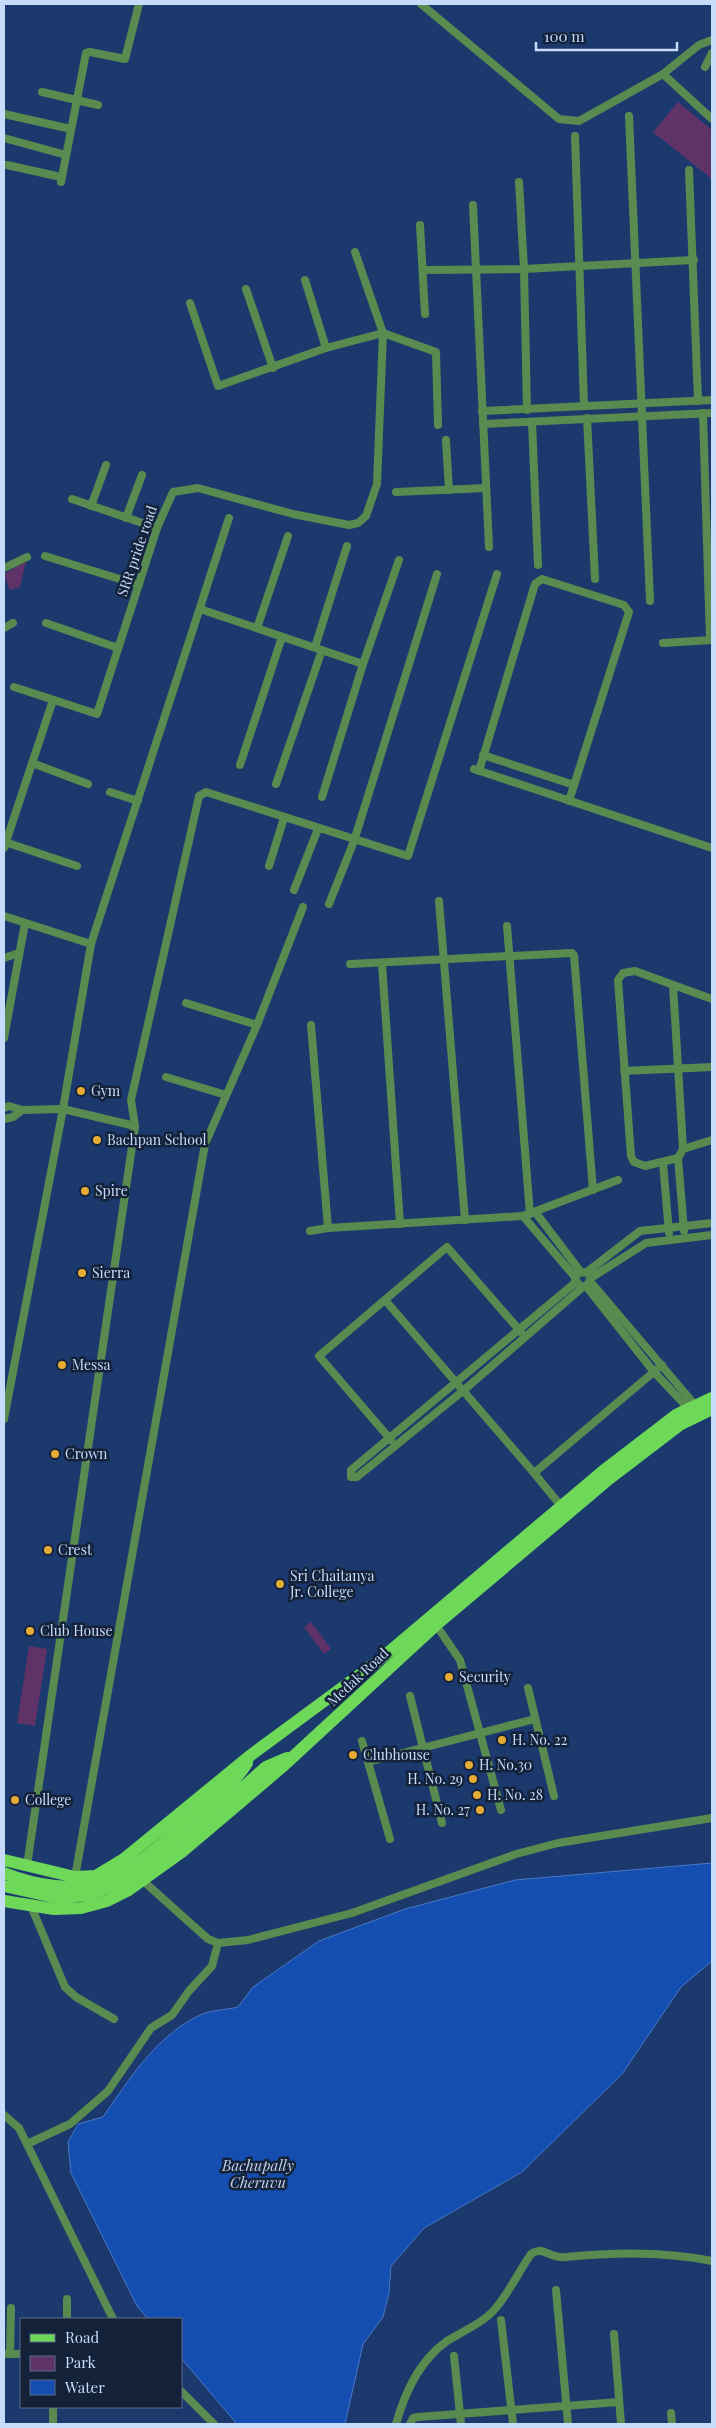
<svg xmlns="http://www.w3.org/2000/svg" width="716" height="2428" font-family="'Playfair Display',serif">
	<rect width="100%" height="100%" fill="#1b396d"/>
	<g fill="#5f3268">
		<path d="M 678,102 L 712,130 L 712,179 L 653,132 Z"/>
		<path d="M 26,561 L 20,587 L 10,590 L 4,574 Z"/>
		<path d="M 311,1622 L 331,1649 L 324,1654 L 304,1627 Z"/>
		<path d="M 29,1646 L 47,1649 L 35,1726 L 17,1723 Z"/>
	</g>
	<path fill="#144eb0" stroke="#4a78c6" d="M 712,1863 L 712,1961 L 681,1987 L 622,2074 L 522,2172 L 424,2228 L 391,2266 L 389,2293 L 383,2317 L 363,2344 L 345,2424 L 237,2424 L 181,2358 L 181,2319 L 148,2319 L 137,2306 L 71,2173 L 68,2142 L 78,2124 L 103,2117 C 130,2078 156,2036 200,2015 C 211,2010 226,2010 238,2007 L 253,1987 L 319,1941 L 405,1909 L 515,1880 Z"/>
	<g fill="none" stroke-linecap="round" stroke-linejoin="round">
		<g stroke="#598b50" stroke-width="8">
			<path d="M 421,4 L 559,119 L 579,121 L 663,74 L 699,45 L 712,40"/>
			<path d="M 705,67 L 712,53"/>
			<path d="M 663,74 L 712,119"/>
			<path d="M 42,92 L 98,105"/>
			<path d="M 4,114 L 71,129"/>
			<path d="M 629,116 L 650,601"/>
			<path d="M 575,136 L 584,406"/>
			<path d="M 4,138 L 66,155"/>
			<path d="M 7,165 L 61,177"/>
			<path d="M 689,170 L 698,401"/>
			<path d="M 61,182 L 86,53 L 90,52 L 125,59 L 139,4"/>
			<path d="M 519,182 L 524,269 L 527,410"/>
			<path d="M 473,205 L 489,547"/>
			<path d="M 420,225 L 425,314"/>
			<path d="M 355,252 L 383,333 L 436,352 L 438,425"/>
			<path d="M 423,270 L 524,269 L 694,260"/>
			<path d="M 305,280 L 326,348"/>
			<path d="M 246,289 L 273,368"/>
			<path d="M 482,411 L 712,400"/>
			<path d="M 703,413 L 710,640"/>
			<path d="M 587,418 L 595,579"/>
			<path d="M 532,422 L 538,565"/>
			<path d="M 483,424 L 712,413"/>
			<path d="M 446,440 L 449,490"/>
			<path d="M 396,492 L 486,488"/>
			<path d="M 72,499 L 157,528"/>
			<path d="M 91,506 L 106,465"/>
			<path d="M 126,518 L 142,475"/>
			<path d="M 45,556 L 139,585"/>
			<path d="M 4,568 L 27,557"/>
			<path d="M 200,609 L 363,664"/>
			<path d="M 46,623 L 118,648"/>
			<path d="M 4,628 L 13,623"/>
			<path d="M 257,628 L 288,536"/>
			<path d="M 663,643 L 712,640"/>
			<path d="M 315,647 L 347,546"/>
			<path d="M 14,687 L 97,714 L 157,528 L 173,492 L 198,488 L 293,514 L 349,525 L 358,523 L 366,516 L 377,484 L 383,333 L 326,348 L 218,386 L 190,303"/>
			<path d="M 483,755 L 574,785"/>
			<path d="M 32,763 L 88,784"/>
			<path d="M 240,765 L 282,637"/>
			<path d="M 474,769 L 712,848"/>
			<path d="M 479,771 L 535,584 L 542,579 L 624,605 L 629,612 L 569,801"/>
			<path d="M 276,784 L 322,650"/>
			<path d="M 110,792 L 138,801"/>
			<path d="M 322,797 L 363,664 L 399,560"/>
			<path d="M 5,842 L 77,866"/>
			<path d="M 4,848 L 53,700"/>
			<path d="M 269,866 L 284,818"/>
			<path d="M 294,890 L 318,829"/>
			<path d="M 439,901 L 465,1220"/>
			<path d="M 329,904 L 354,841 L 437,574"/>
			<path d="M 4,916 L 91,944"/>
			<path d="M 507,926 L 530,1214"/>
			<path d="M 4,958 L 19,953"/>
			<path d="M 350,964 L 572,953 L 574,955 L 593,1190"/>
			<path d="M 382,964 L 400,1224"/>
			<path d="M 673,985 L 683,1149"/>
			<path d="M 186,1003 L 257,1025"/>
			<path d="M 311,1025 L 328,1228"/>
			<path d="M 4,1038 L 25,923"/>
			<path d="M 624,1071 L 712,1067"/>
			<path d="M 166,1077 L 226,1095"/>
			<path d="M 4,1108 L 9,1106 L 22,1110 L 63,1109 L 135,1126"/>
			<path d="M 4,1119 L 13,1117 L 22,1110"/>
			<path d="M 678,1158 L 645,1166 L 634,1162 L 631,1156 L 618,980 L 623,973 L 635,971 L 712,999"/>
			<path d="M 663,1163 L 669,1233"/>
			<path d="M 536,1213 L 580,1271"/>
			<path d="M 523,1216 L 575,1277"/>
			<path d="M 310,1231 L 328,1228 L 523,1216 L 618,1180"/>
			<path d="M 684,1231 L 678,1158 L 683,1149 L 712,1140"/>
			<path d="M 587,1272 L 590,1276 L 589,1283 L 585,1286 L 580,1286 L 575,1279 L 578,1273 L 587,1272 L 640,1231 L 712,1223"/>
			<path d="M 591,1278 L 646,1243 L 712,1235"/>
			<path d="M 590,1281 L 695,1405"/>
			<path d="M 576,1282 L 351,1470 L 351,1477 L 357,1477 L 464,1390 L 584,1286"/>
			<path d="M 586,1286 L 654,1372 L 688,1408"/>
			<path d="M 385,1300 L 534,1473 L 662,1365"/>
			<path d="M 4,1419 L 63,1109 L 91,944 L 229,518"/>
			<path d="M 391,1440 L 319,1356 L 447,1247 L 521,1332"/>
			<path d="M 534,1473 L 561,1506"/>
			<path d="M 436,1625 L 460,1660 L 501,1810"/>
			<path d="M 528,1688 L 554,1796"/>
			<path d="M 410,1696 L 442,1823"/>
			<path d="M 362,1741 L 390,1839"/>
			<path d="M 368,1762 L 535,1719"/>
			<path d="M 27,1866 L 135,1126 L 131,1100 L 199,796 L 206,792 L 408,856 L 497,574"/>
			<path d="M 75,1877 L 205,1144 L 257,1025 L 303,907"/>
			<path d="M 141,1879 L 208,1939 L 218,1943 L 248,1940 L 352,1913 L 516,1854 L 558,1843 L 712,1818"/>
			<path d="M 31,1906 L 65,1987 L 76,1997 L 114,2019"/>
			<path d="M 4,2115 L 19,2128 L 113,2319"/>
			<path d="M 27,2144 L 70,2124 L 108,2091 L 151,2028 L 172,2015 L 189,1991 L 212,1966 L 218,1943"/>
			<path d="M 556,2290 L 568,2424"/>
			<path d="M 67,2319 L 67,2299"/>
			<path d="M 501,2320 L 513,2424"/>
			<path d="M 614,2334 L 621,2424"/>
			<path d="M 4,2354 L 21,2354"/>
			<path d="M 10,2354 L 11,2308"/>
			<path d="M 454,2356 L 461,2424"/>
			<path d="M 181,2391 L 214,2424"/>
			<path d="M 671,2413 L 672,2424"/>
			<path d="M 53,2424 L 53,2407"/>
			<path d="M 396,2424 C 405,2392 419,2361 447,2341 C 463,2331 483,2323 495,2309 C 509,2293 519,2271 531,2254 C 544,2245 549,2259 566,2257 C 614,2252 664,2251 712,2261"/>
			<path d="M 410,2424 L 413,2418 L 418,2417 L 619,2402"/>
		</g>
		<g stroke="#6ed859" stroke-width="12">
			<path d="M 4,1860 L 75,1877 L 96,1876 L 124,1859 L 251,1755 L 377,1662 L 603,1471 L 676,1415 L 712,1398"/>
			<path d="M 4,1873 C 36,1886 74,1892 108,1880 C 135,1870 165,1840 188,1821 C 209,1803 232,1787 247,1763"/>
			<path d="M 4,1886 L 58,1898 L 86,1895 L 115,1886 L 193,1832 L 266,1767 L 287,1758"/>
			<path d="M 4,1901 L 54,1909 L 81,1908 L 107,1901 L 127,1891 L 183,1851 L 282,1767 L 436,1625 L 609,1479 L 681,1424 L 712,1409"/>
		</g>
	</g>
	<g fill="#e7ac36" stroke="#142239" stroke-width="2">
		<circle cx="81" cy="1091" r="5"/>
		<circle cx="97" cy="1140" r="5"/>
		<circle cx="85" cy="1191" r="5"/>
		<circle cx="82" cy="1273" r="5"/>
		<circle cx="62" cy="1365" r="5"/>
		<circle cx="55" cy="1454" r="5"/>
		<circle cx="48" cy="1550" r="5"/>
		<circle cx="280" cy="1584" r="5"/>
		<circle cx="30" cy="1631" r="5"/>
		<circle cx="449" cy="1677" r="5"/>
		<circle cx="502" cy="1740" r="5"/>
		<circle cx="353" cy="1755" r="5"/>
		<circle cx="469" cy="1765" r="5"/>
		<circle cx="473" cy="1779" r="5"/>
		<circle cx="477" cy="1795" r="5"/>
		<circle cx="15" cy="1800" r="5"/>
		<circle cx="480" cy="1810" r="5"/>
	</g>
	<g text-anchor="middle" stroke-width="5" stroke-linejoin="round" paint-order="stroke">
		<g font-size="14" fill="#c7dbfa" stroke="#142239">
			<text transform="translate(137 551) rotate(-71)" y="5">SRR pride road</text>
			<text transform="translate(358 1677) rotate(-43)" y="5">Medak Road</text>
		</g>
		<g font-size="14" fill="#c7dbfa" stroke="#142239" text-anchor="start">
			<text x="91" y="1096">Gym</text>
			<text x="107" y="1145">Bachpan School</text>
			<text x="95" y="1196">Spire</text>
			<text x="92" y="1278">Sierra</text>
			<text x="72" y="1370">Messa</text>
			<text x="65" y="1459">Crown</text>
			<text x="58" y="1555">Crest</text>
			<text x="290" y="1581">Sri Chaitanya<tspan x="290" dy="16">Jr. College</tspan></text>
			<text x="40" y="1636">Club House</text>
			<text x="459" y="1682">Security</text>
			<text x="512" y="1745">H. No. 22</text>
			<text x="363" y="1760">Clubhouse</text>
			<text x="479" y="1770">H. No.30</text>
			<text x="463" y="1784" text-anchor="end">H. No. 29</text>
			<text x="487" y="1800">H. No. 28</text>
			<text x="25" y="1805">College</text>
			<text x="470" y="1815" text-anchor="end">H. No. 27</text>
		</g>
		<g font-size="15" font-style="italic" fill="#c1d1ea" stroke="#142239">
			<text x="258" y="2171">Bachupally<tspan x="258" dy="17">Cheruvu</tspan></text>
		</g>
	</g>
	<rect width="716" height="2428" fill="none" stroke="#c7dbfa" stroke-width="10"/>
	<rect x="20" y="2318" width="162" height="90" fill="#142239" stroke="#5c6c86"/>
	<rect x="30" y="2334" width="25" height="8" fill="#6ed859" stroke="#5c6c86"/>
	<text x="65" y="2343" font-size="15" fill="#c7dbfa">Road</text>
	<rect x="30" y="2356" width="25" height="15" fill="#5f3268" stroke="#5c6c86"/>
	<text x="65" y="2368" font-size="15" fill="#c7dbfa">Park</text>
	<rect x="30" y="2380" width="25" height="15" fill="#144eb0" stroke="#5c6c86"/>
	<text x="65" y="2393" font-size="15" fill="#c7dbfa">Water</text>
	<path d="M536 42v8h141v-8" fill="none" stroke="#c7dbfa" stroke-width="2.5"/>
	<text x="544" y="42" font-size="15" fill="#c7dbfa" stroke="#142239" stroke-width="4" paint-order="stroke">100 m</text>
</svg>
